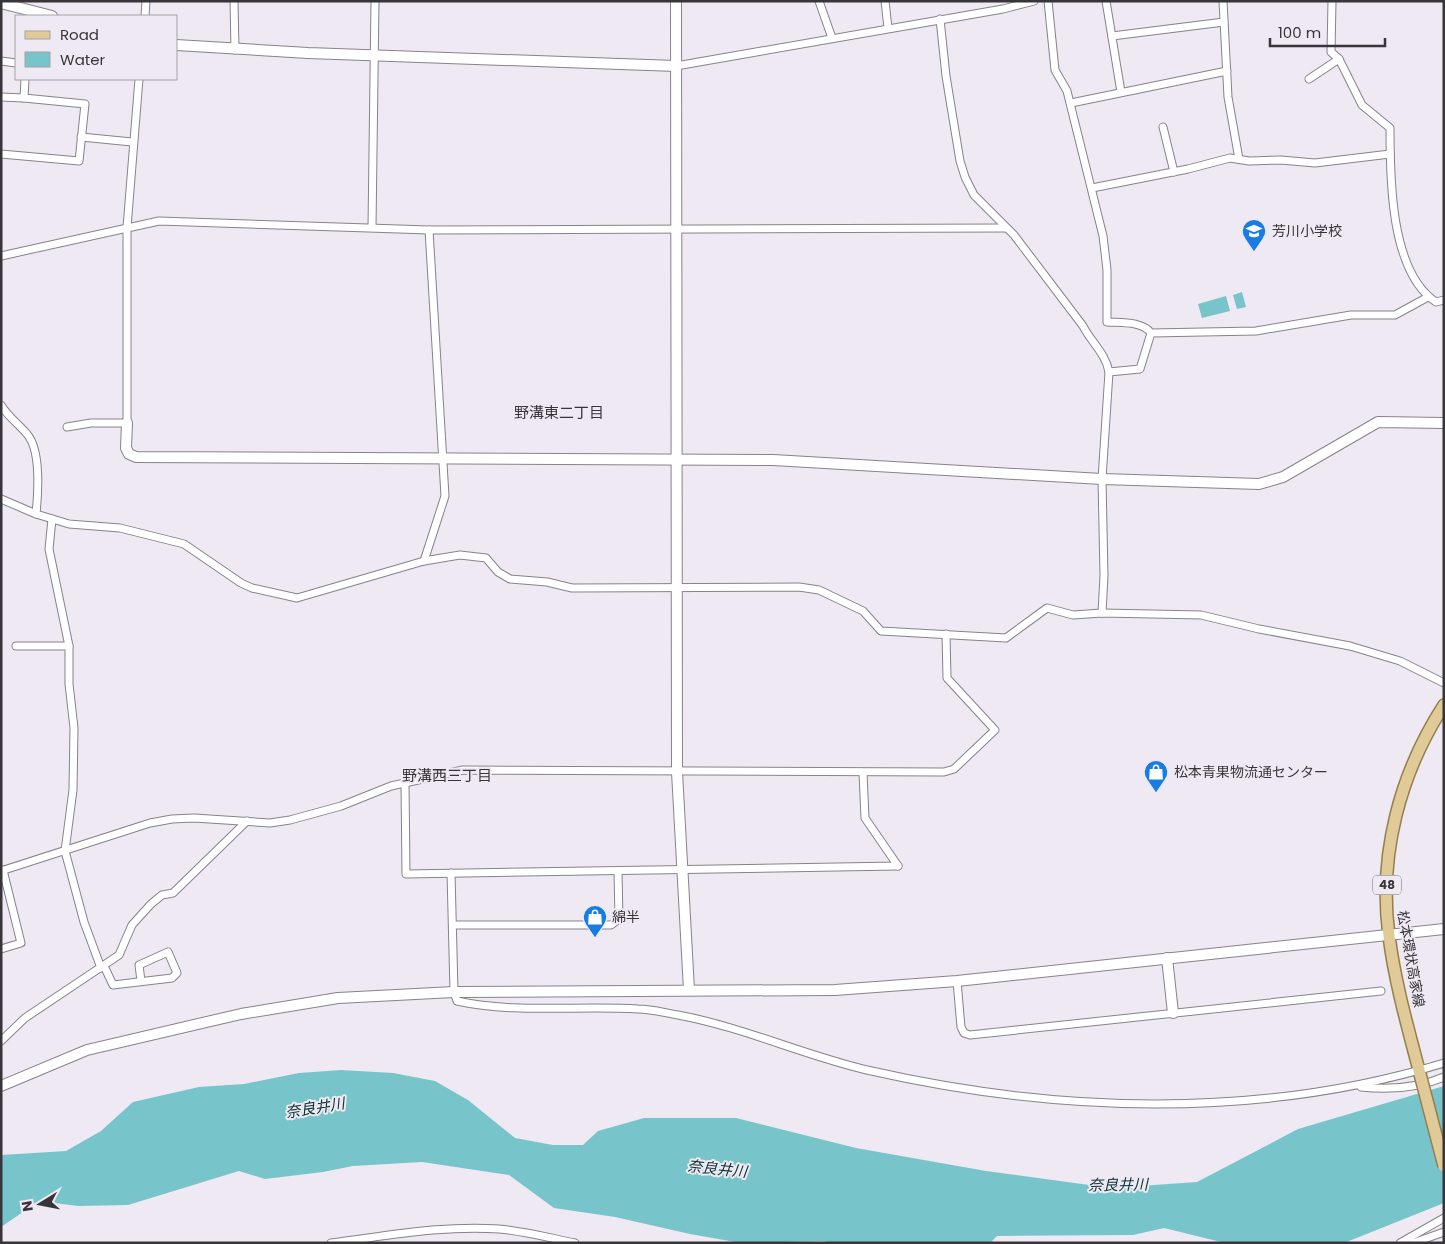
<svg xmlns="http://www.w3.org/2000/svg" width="1445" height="1244" font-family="Poppins,'Noto Sans JP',sans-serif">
	<rect width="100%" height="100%" fill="#eee9f2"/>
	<g fill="#77c5cb">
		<path d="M 1242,292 L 1246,307 L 1237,309 L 1233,295 Z"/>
		<path d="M 1226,296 L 1230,311 L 1202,318 L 1198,304 Z"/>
		<path d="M 341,1070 L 393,1073 L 435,1081 L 468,1100 L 515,1138 L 553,1145 L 583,1145 L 598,1131 L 644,1118 L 736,1118 L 856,1148 L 986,1171 L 1111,1188 L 1197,1182 L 1298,1129 L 1444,1086 L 1444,1203 L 1344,1243 L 1225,1243 L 1164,1228 L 1133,1235 L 997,1236 L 990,1243 L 829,1243 L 824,1241 L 741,1243 L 690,1234 L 615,1217 L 554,1208 L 509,1175 L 422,1162 L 353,1166 L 323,1172 L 265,1179 L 239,1171 L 128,1205 L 78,1206 L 39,1201 L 1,1227 L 1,1155 L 66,1151 L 101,1131 L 133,1102 L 199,1087 L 244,1084 L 299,1073 Z"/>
	</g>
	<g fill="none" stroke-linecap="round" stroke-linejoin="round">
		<g stroke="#87828b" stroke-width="9">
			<g id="street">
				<path d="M 234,1 L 235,50"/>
				<path d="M 819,1 L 832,38"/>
				<path d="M 885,1 L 888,28"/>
				<path d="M 1048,1 L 1055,70 L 1067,91 L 1103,236 L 1107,270 L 1107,322 C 1121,323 1142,321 1151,333 L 1256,331 L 1351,315 L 1395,315 L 1428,297"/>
				<path d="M 1106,1 L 1121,92"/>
				<path d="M 1223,1 L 1228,97 L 1239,159"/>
				<path d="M 1332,1 L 1331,52 L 1339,59 L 1362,105 L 1390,128 C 1390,177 1390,272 1436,302 L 1444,300"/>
				<path d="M 145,16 L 146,1"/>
				<path d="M 940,19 L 946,76 L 960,161 L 965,177 L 974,195 L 1014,235 L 1083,326 C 1091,342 1106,354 1109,372 L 1102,479 L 1104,576 L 1102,613"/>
				<path d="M 1112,36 L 1224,22"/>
				<path d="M 1,61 L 16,63"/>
				<path d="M 676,66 L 1003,9 L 1034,1"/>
				<path d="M 1309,79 L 1339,59"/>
				<path d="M 1,97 L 24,98"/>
				<path d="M 1071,103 L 1227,71"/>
				<path d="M 1163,127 L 1174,172"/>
				<path d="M 81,137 L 132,142"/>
				<path d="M 1,154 L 79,161 L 85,104 L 24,98 L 25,79"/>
				<path d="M 1092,188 L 1188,169 L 1230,158 L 1249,161 L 1281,160 L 1315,163 L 1390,154"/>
				<path d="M 372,227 L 375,1"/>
				<path d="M 1,256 L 159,221 L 429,230 L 1006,228"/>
				<path d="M 1109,372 L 1140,369 L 1151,333"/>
				<path d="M 1,405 C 8,417 18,423 27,434 C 41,450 38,494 36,514"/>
				<path d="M 67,427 L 91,423 L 127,423 L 127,227 L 139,79"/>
				<path d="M 1,499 L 36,514 L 69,524 L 120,528 L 184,544 L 241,583 L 252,588 L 297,598 L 424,561 L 460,555 L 486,558 L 498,572 L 510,579 L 547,582 L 572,588 L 799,587 L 819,590 L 863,611 L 881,631 L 1006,638 L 1047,608 L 1073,615 L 1102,613 L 1201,615 L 1259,629 L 1350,646 L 1400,661 L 1444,683"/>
				<path d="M 52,519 L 49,549 L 69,646 L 69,684 L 74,728 L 73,790 L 65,851 L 84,922 L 101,968"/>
				<path d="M 424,561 L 445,496 L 429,230"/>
				<path d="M 16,646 L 69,646"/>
				<path d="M 863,773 L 865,818 L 898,866"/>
				<path d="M 405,783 L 406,874 L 898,866"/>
				<path d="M 1,871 L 150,823 L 172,819 L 194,818 L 270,823 L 290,820 L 341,806 L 391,786 L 463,770 L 944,772 L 954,769 L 995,730 L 947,678 L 946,634"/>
				<path d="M 451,873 L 454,992 L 457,1001 C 516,1014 579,1005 638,1009 C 652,1009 665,1013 678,1015 C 743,1027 803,1055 867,1070 C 1056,1113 1257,1120 1444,1063"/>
				<path d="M 453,925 L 611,925 L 619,919 L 618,871"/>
				<path d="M 1,949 L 21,943 L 3,870"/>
				<path d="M 104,966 L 113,985 L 172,978 L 177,973 L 168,952 L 139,965 L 141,981"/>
				<path d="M 957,981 L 961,1027 L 964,1033 L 970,1035 L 1381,991"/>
				<path d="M 1,1041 L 25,1018 L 119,955 L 132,925 L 151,904 L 162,895 L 173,893 L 247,821"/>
				<path d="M 1361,1087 C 1389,1090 1418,1088 1444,1077"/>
				<path d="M 331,1243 C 387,1236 443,1225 499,1229 C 525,1231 550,1238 575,1243"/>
				<path d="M 1400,1243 L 1444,1218"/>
				<path d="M 1413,1243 L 1444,1232"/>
			</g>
		</g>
		<g stroke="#87828b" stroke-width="12">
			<g id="secondary">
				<path d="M 676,1 L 677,772 L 689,990"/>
				<path d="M 1,3 L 52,16"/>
				<path d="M 176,45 L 308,53 L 676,66"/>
				<path d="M 127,423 L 126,448 L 129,454 L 136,457 L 773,460 L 1102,479 L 1259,484 L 1283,477 L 1378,422 L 1444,423"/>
				<path d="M 1167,958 L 1173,1013"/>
				<path d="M 1,1086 L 87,1050 L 241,1014 L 338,998 L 454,992 L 835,990 L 957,981 L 1444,929"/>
			</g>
		</g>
		<g stroke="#967e4a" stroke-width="14">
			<path id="primary" d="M 1420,1074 C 1408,1028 1395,983 1389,936 C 1378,855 1400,773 1444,705"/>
		</g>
		<use href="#street" stroke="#fff" stroke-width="7"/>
		<use href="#secondary" stroke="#fff" stroke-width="10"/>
		<use href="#primary" stroke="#dfca98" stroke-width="11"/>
		<g stroke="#967e4a" stroke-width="14" stroke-linecap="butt">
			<path id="primary-bridge" d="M 1420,1074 L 1444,1166"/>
		</g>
		<use href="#primary-bridge" stroke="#dfca98" stroke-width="11"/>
	</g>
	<defs>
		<g id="school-pin" transform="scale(1.25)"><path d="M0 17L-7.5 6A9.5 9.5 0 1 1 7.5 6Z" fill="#187ce5" stroke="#eee9f2"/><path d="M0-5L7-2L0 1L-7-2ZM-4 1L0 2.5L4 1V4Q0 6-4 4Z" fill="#fff"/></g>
		<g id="shop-pin" transform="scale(1.25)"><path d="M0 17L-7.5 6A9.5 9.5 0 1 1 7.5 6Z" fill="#187ce5" stroke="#eee9f2"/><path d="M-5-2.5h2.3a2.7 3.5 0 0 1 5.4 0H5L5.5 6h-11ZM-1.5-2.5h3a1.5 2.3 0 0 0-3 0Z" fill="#fff"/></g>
	</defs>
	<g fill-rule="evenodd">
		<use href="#school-pin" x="1254" y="231"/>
		<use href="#shop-pin" x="1156" y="772"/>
		<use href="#shop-pin" x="595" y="917"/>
	</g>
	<g text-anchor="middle" stroke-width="4" stroke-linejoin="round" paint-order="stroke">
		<rect fill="#eee9f2" stroke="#6e6b70" stroke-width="1" x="1373" y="875.5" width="28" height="19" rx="4"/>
		<g font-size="12" font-weight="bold" fill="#373539">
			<text x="1387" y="889">48</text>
		</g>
		<g font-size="14" fill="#373539" stroke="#eee9f2" text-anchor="start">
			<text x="1272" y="236">芳川小学校</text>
			<text x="1174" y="777">松本青果物流通センター</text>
			<text x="612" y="922">綿半</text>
		</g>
		<g font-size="14" fill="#373539" stroke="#eee9f2">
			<text transform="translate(1411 959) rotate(80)" y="5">松本環状高家線</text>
		</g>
		<g font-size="15" fill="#373539" stroke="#eee9f2">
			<text x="559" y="418">野溝東二丁目</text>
			<text x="447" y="781">野溝西三丁目</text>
		</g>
		<g font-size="15" font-style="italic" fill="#083033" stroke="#eee9f2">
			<text transform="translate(315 1108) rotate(-9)" y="5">奈良井川</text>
			<text transform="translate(717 1169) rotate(6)" y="5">奈良井川</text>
			<text transform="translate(1118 1185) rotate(-1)" y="5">奈良井川</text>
		</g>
	</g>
	<rect width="1445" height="1244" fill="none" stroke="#373539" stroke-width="5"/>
	<rect x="15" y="15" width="162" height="65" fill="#eee9f2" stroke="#a5a1a8"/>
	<rect x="25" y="31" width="25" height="8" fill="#dfca98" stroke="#a5a1a8"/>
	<text x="60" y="40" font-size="15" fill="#373539">Road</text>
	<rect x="25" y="52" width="25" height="15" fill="#77c5cb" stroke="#a5a1a8"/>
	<text x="60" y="65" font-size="15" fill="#373539">Water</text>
	<g transform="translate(40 1204) rotate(260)" stroke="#eee9f2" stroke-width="4" paint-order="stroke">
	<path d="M0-4L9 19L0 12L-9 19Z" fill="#373539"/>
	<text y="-8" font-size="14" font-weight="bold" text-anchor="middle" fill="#373539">N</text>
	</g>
	<path d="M1270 38v8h115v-8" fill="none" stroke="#373539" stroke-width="2.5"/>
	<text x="1278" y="38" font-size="15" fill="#373539" stroke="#eee9f2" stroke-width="4" paint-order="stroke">100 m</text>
</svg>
